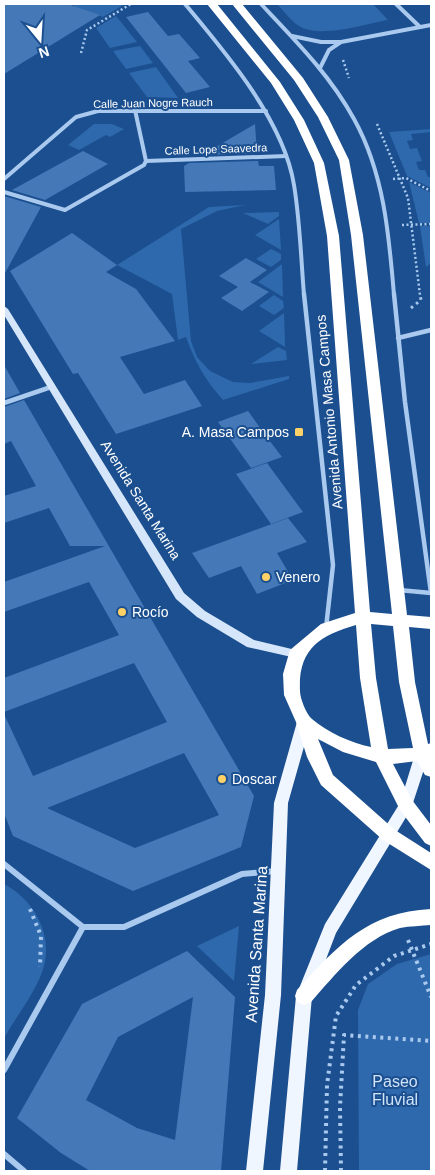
<svg xmlns="http://www.w3.org/2000/svg" width="435" height="1175" font-family="Arial,sans-serif">
	<rect width="100%" height="100%" fill="#1b4f8f"/>
	<g fill="#2e69ad">
		<path d="M 76,4 L 125,4 L 103,17 L 73,6 Z"/>
		<path d="M 277,4 L 373,4 L 388,20 C 365,24 320,39 299,26 C 291,21 284,11 277,4 Z"/>
		<path d="M 116,16 L 137,42 L 110,48 L 96,28 Z"/>
		<path d="M 140,46 L 153,63 L 126,69 L 113,51 Z"/>
		<path d="M 156,67 L 178,98 L 147,97 L 129,73 Z"/>
		<path d="M 94,124 L 112,124 L 124,129 L 110,137 L 106,135 L 79,150 L 68,145 Z"/>
		<path d="M 431,129 L 431,132 L 411,134 L 413,140 L 407,141 L 410,149 L 417,148 L 422,161 L 416,162 L 419,170 L 425,170 L 428,177 L 431,177 L 431,188 L 407,176 L 389,132 Z"/>
		<path d="M 409,182 L 431,193 L 431,223 L 419,223 Z"/>
		<path d="M 245,205 L 217,211 L 181,229 L 191,341 L 197,357 L 210,371 L 233,382 L 250,383 L 289,376 L 289,379 L 223,400 C 205,380 195,362 186,337 L 178,340 L 172,294 L 117,265 L 209,207 Z"/>
		<path d="M 279,212 L 279,216 L 268,224 L 243,213 Z"/>
		<path d="M 279,219 L 281,250 L 255,235 Z"/>
		<path d="M 420,226 L 431,226 L 431,263 L 426,267 Z"/>
		<path d="M 271,249 L 281,254 L 281,260 L 271,267 L 256,259 Z"/>
		<path d="M 282,264 L 283,297 L 258,282 Z"/>
		<path d="M 274,295 L 283,301 L 284,308 L 274,315 L 259,306 Z"/>
		<path d="M 284,313 L 285,344 L 285,347 L 259,331 Z"/>
		<path d="M 278,347 L 286,351 L 287,360 L 251,364 Z"/>
		<path d="M 4,884 C 36,901 56,939 41,975 C 32,997 16,1017 4,1038 Z"/>
		<path d="M 239,926 L 234,981 L 197,946 Z"/>
		<path d="M 431,954 L 431,1171 L 359,1171 L 358,1010 L 368,984 L 397,964 Z"/>
	</g>
	<g fill="#4478b7" fill-rule="evenodd">
		<path d="M 4,4 L 68,4 L 100,15 L 4,74 Z"/>
		<path d="M 148,12 L 168,36 L 179,34 L 200,58 L 188,61 L 210,87 L 186,93 L 126,17 Z"/>
		<path d="M 255,124 L 257,153 L 202,155 Z"/>
		<path d="M 83,151 L 108,164 L 45,200 L 12,190 Z"/>
		<path d="M 258,161 L 259,166 L 274,166 L 276,190 L 185,192 L 184,166 L 189,163 Z"/>
		<path d="M 4,196 L 41,207 L 4,275 Z"/>
		<path d="M 72,233 L 117,265 L 106,272 L 136,289 L 175,341 L 120,357 L 144,394 L 185,380 L 202,406 L 116,434 L 78,373 L 73,374 L 10,271 Z"/>
		<path d="M 246,258 L 267,270 L 250,282 L 269,292 L 242,311 L 221,298 L 238,287 L 219,276 Z"/>
		<path d="M 4,365 L 20,393 L 4,399 Z"/>
		<path d="M 24,400 L 254,796 L 241,847 L 133,891 L 13,836 L 4,813 L 4,714 L 33,776 L 167,722 L 134,663 L 4,712 L 4,678 L 119,635 L 89,582 L 4,612 L 4,582 L 105,546 L 70,546 L 49,508 L 4,523 L 4,496 L 36,486 L 11,441 L 4,444 L 4,407 ZM 184,753 L 219,815 L 135,848 L 47,808 Z"/>
		<path d="M 248,411 L 266,436 L 282,457 L 251,468 L 218,422 Z"/>
		<path d="M 267,463 L 303,512 L 271,524 L 236,474 Z"/>
		<path d="M 288,518 L 307,542 L 277,553 L 293,580 L 257,594 L 241,566 L 209,578 L 192,553 Z"/>
		<path d="M 187,951 L 235,997 L 221,1171 L 90,1171 L 61,1153 L 17,1118 L 82,1004 ZM 193,997 L 175,1140 L 137,1128 L 86,1100 L 118,1037 Z"/>
	</g>
	<g fill="none" stroke-linecap="round" stroke-linejoin="round">
		<g stroke="#a9c9ee" stroke-width="2.5" stroke-dasharray="2 2.5" stroke-linecap="butt">
			<path d="M 81,53 L 87,30 L 131,4"/>
			<path d="M 343,60 L 349,78"/>
			<path d="M 377,124 L 408,198 L 420,295"/>
			<path d="M 393,179 L 406,178 L 431,191"/>
			<path d="M 402,225 L 431,224"/>
		</g>
		<path stroke="#a9c9ee" stroke-width="3" stroke-dasharray="2.5 4" stroke-linecap="butt" d="M 411,308 L 421,300 L 420,294"/>
		<g stroke="#a9c9ee" stroke-width="4" stroke-dasharray="3 4.5" stroke-linecap="butt">
			<path d="M 30,909 L 41,936 L 40,967"/>
			<path d="M 408,940 L 431,997"/>
			<path d="M 325,1171 L 327,1085 L 336,1016 L 356,985 L 394,956 L 431,944"/>
			<path d="M 341,1171 L 340,1107 L 344,1035 L 431,1041"/>
		</g>
		<g stroke="#a9c9ee" stroke-width="4">
			<path d="M 185,4 C 226,53 284,121 294,185 C 300,221 301,259 304,295"/>
			<path d="M 261,4 C 295,40 330,75 354,119 C 384,173 389,235 394,295"/>
			<path d="M 396,4 L 420,27"/>
			<path d="M 292,36 L 321,42 L 340,42"/>
			<path d="M 320,68 L 329,50 L 341,42 L 431,25"/>
			<path d="M 146,161 L 286,156"/>
			<path d="M 4,179 L 76,117 L 98,111 L 266,111"/>
			<path d="M 4,192 L 65,210 L 144,165 L 146,161 L 135,110"/>
		</g>
		<g stroke="#a9c9ee" stroke-width="4.5">
			<path d="M 304,294 L 333,565 L 326,628"/>
			<path d="M 394,294 L 405,402 L 431,593"/>
			<path d="M 398,338 L 431,330"/>
			<path d="M 4,403 L 51,387"/>
			<path d="M 399,590 L 431,593"/>
		</g>
		<g stroke="#a9c9ee" stroke-width="6">
			<path d="M 4,864 L 83,927"/>
			<path d="M 83,927 L 124,927 L 242,874 L 276,871"/>
			<path d="M 4,1070 L 83,927"/>
			<path d="M 4,1154 L 24,1171"/>
		</g>
		<path fill="#d6e6fa" fill-rule="evenodd" d="M 4,306 L 8,309 L 184,593 L 205,611 L 254,640 L 300,651 L 301,654 L 300,657 L 296,658 L 247,647 L 197,617 L 176,599 L 4,315 Z"/>
		<g fill="#f0f6ff" fill-rule="evenodd">
			<path d="M 304,716 L 309,718 L 311,722 L 288,803 L 281,995 L 263,1171 L 246,1171 L 265,995 L 274,803 L 297,722 L 299,718 Z"/>
			<path d="M 422,748 L 427,750 L 429,754 L 411,809 L 336,933 L 312,996 L 297,1171 L 280,1171 L 296,996 L 325,924 L 400,803 L 415,754 L 417,750 Z"/>
		</g>
		<g fill="#fff" fill-rule="evenodd">
			<path d="M 207,4 L 217,4 L 280,82 L 304,120 L 324,163 L 339,236 L 370,612 L 392,614 L 351,235 L 339,160 L 318,117 L 294,80 L 232,4 L 242,4 L 303,78 L 328,117 L 349,160 L 363,235 L 407,615 L 431,617 L 431,629 L 409,627 L 415,682 L 428,744 L 431,743 L 431,777 L 425,775 L 417,761 L 393,764 L 412,800 L 431,825 L 431,846 L 425,843 L 400,810 L 376,762 L 343,752 L 318,739 L 333,775 L 395,830 L 431,853 L 431,870 L 383,840 L 321,785 L 307,757 L 296,722 L 284,695 L 283,674 L 290,650 L 321,624 L 355,613 L 327,236 L 314,163 L 294,120 L 271,83 ZM 371,624 L 393,626 L 399,682 L 413,748 L 388,749 L 376,678 ZM 356,625 L 360,678 L 371,747 C 351,743 327,732 312,719 C 306,714 300,698 300,691 C 298,649 319,636 356,625 Z"/>
			<path d="M 431,909 L 431,925 C 421,926 410,926 400,928 C 364,938 334,976 311,1002 L 304,1005 L 297,1002 L 295,996 L 297,990 C 338,945 368,912 431,909 Z"/>
		</g>
	</g>
	<g fill="#ffd166" stroke="#1b4f8f" stroke-width="2">
		<rect x="294" y="427" width="10" height="10" rx="2.5"/>
		<circle cx="266" cy="577" r="5"/>
		<circle cx="122" cy="612" r="5"/>
		<circle cx="222" cy="779" r="5"/>
	</g>
	<g text-anchor="middle" stroke-width="4" stroke-linejoin="round" paint-order="stroke">
		<g font-size="11" fill="#fff" stroke="#1b4f8f">
			<text transform="translate(153 103) rotate(-1)" y="4">Calle Juan Nogre Rauch</text>
			<text transform="translate(216 149) rotate(-2)" y="4">Calle Lope Saavedra</text>
		</g>
		<g font-size="14" fill="#fff" stroke="#1b4f8f">
			<text transform="translate(329 412) rotate(-95)" y="5">Avenida Antonio Masa Campos</text>
			<text transform="translate(141 500) rotate(58)" y="5">Avenida Santa Marina</text>
		</g>
		<g font-size="14" fill="#fff" stroke="#1b4f8f" text-anchor="start">
			<text x="289" y="437" text-anchor="end">A. Masa Campos</text>
			<text x="276" y="582">Venero</text>
			<text x="132" y="617">Rocío</text>
			<text x="232" y="784">Doscar</text>
		</g>
		<g font-size="16" fill="#fff" stroke="#1b4f8f">
			<text transform="translate(256 944) rotate(-86)" y="6">Avenida Santa Marina</text>
		</g>
		<g font-size="16" fill="#cfe3fa" stroke="#1b4f8f">
			<text x="395" y="1087">Paseo<tspan x="395" dy="18">Fluvial</tspan></text>
		</g>
	</g>
	<rect width="435" height="1175" fill="none" stroke="#ffffff" stroke-width="10"/>
	<g transform="translate(40 40) rotate(162)" stroke="#1b4f8f" stroke-width="4" paint-order="stroke">
	<path d="M0-4L9 19L0 12L-9 19Z" fill="#ffffff"/>
	<text y="-8" font-size="14" font-weight="bold" text-anchor="middle" fill="#ffffff">N</text>
	</g>
</svg>
